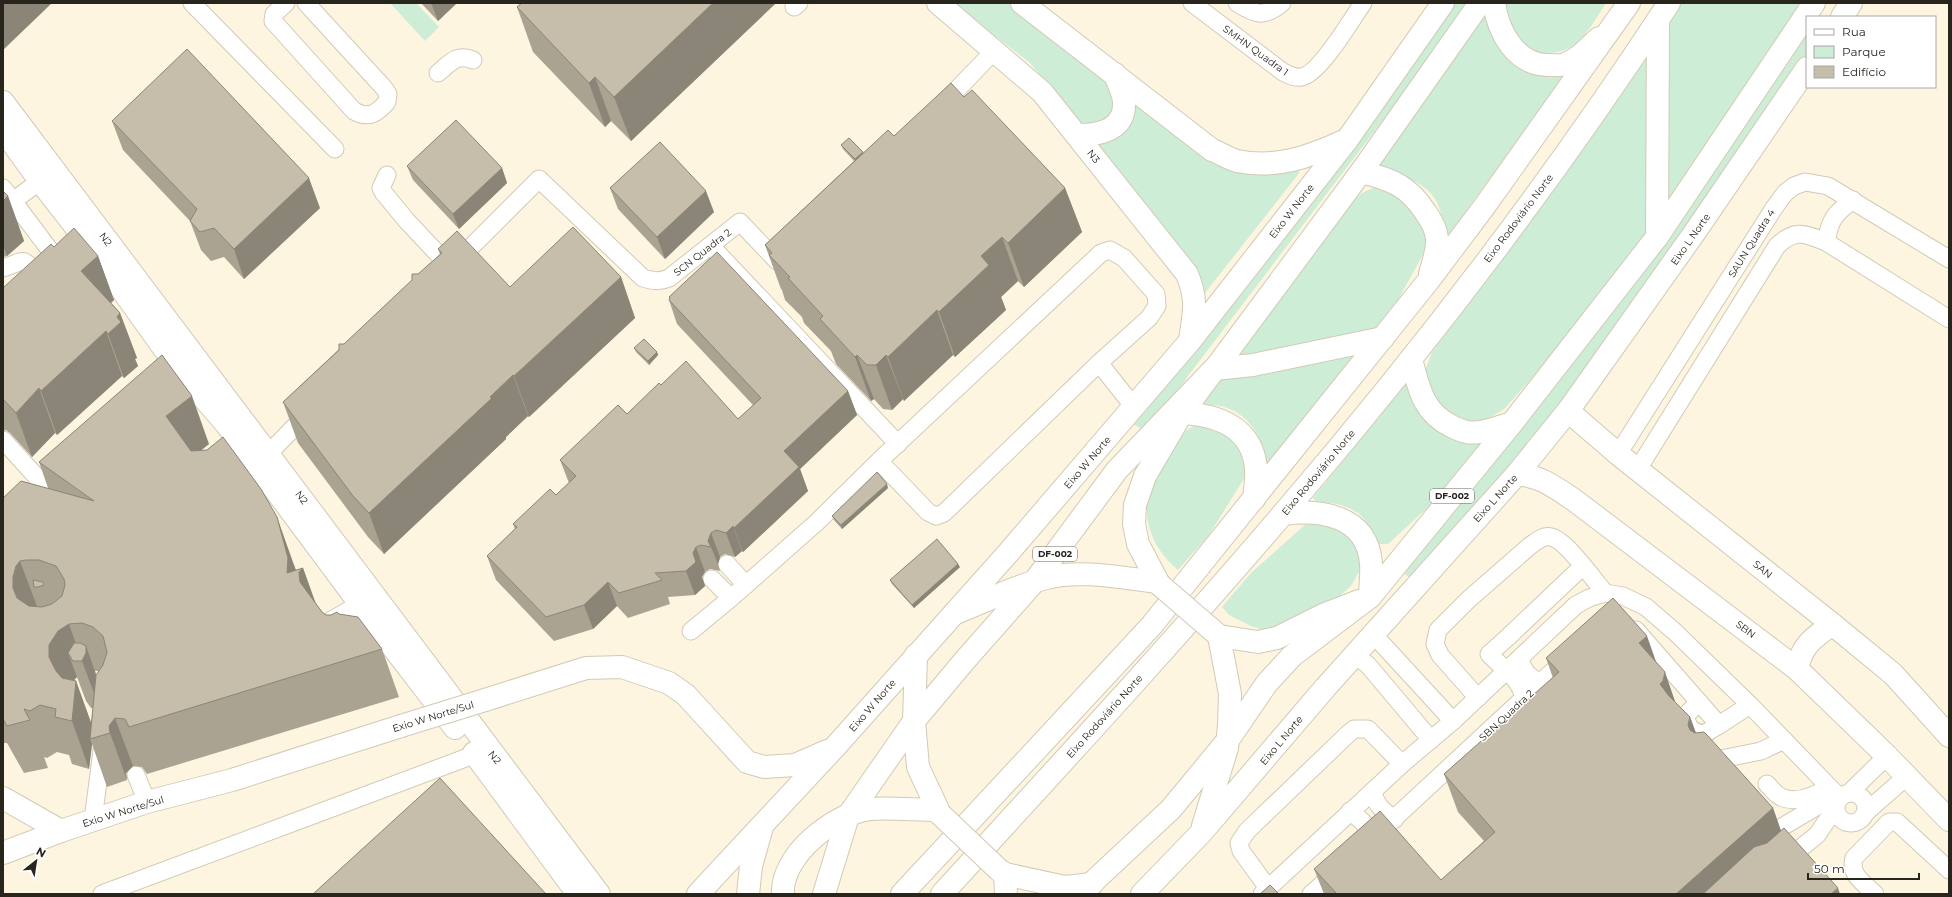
<svg xmlns="http://www.w3.org/2000/svg" width="1952" height="897" font-family="Montserrat,sans-serif">
	<rect width="100%" height="100%" fill="#fdf5e0"/>
	<g fill="#ceedd6">
		<path d="M 390,3 L 416,3 L 439,27 L 425,41 Z"/>
		<path d="M 952,3 L 1009,3 L 1111,81 L 1119,97 L 1109,121 L 1083,125 L 1078,121 L 1030,63 Z"/>
		<path d="M 1453,3 L 1467,3 L 1402,95 L 1188,376 L 1149,433 L 1133,424 Z"/>
		<path d="M 1488,3 L 1500,46 L 1572,65 L 1444,241 C 1443,232 1443,223 1441,214 C 1434,179 1396,174 1367,172 Z"/>
		<path d="M 1505,3 L 1606,3 C 1598,15 1590,30 1579,41 C 1563,56 1534,58 1518,40 C 1509,30 1507,16 1505,3 Z"/>
		<path d="M 1680,3 L 1804,3 L 1737,105 L 1613,280 L 1563,343 L 1504,409 L 1484,421 L 1460,421 L 1445,414 L 1432,397 L 1425,371 L 1432,352 Z"/>
		<path d="M 1807,34 L 1807,55 L 1745,147 L 1552,417 L 1432,553 L 1412,579 L 1402,572 L 1741,130 Z"/>
		<path d="M 1131,98 L 1205,154 L 1296,170 L 1300,172 L 1205,293 L 1203,283 L 1198,273 L 1091,138 Z"/>
		<path d="M 1375,187 L 1387,188 L 1411,201 L 1428,239 L 1425,251 L 1398,300 L 1265,470 C 1268,436 1240,400 1204,406 L 1202,403 L 1351,203 L 1362,193 Z"/>
		<path d="M 1405,385 L 1412,386 L 1486,443 L 1451,486 L 1388,544 L 1376,544 C 1373,536 1369,526 1364,519 C 1354,506 1332,502 1317,502 L 1313,498 Z"/>
		<path d="M 1200,423 L 1234,431 L 1247,469 L 1245,477 L 1209,535 L 1178,570 C 1155,551 1140,521 1150,491 C 1154,480 1161,470 1166,461 C 1177,441 1178,432 1200,423 Z"/>
		<path d="M 1307,523 L 1346,526 L 1362,560 L 1360,570 L 1351,586 L 1327,607 L 1283,630 L 1263,630 L 1251,626 L 1229,615 L 1222,607 L 1251,573 Z"/>
	</g>
	<g fill="none" stroke-linecap="round" stroke-linejoin="round">
		<g stroke="#d1cab5" stroke-width="19">
			<g id="minor">
				<path d="M 192,3 L 335,149"/>
				<path d="M 286,3 L 274,14 L 273,21 L 354,111 C 369,119 376,114 387,102 L 388,94 L 384,88 L 306,3"/>
				<path d="M 1192,3 L 1283,72 C 1289,75 1294,78 1301,77 C 1319,75 1352,19 1363,3"/>
				<path d="M 1237,3 C 1256,15 1264,18 1282,3"/>
				<path d="M 794,7 L 799,3"/>
				<path d="M 438,73 C 450,63 457,53 473,60"/>
				<path d="M 941,106 L 995,50"/>
				<path d="M 387,175 L 381,188 L 383,192 L 406,220 L 451,268"/>
				<path d="M 3,188 L 13,201 L 40,181"/>
				<path d="M 13,201 L 55,257 L 55,262 L 53,266"/>
				<path d="M 1826,242 C 1830,219 1835,213 1853,200"/>
				<path d="M 711,246 L 898,444"/>
				<path d="M 455,263 L 539,179 L 643,278 C 653,281 660,282 669,278 L 740,222 L 777,261 L 784,263"/>
				<path d="M 3,268 C 28,260 20,256 41,277"/>
				<path d="M 1099,363 L 1134,407"/>
				<path d="M 3,440 L 43,484"/>
				<path d="M 269,453 L 309,412"/>
				<path d="M 1618,454 L 1774,208 L 1785,193 L 1794,186 L 1805,182 L 1828,186 L 1949,259"/>
				<path d="M 1638,469 L 1777,246 C 1795,228 1806,234 1826,242 L 1949,319"/>
				<path d="M 24,501 L 63,467"/>
				<path d="M 727,564 L 746,585"/>
				<path d="M 712,579 L 731,598"/>
				<path d="M 327,627 L 325,624 L 360,604"/>
				<path d="M 1636,630 L 1719,725 L 1750,705"/>
				<path d="M 691,631 L 731,598 L 816,523 L 879,461 L 1101,253 L 1110,250 L 1124,258 L 1156,294 L 1157,306 L 1149,318 L 1099,363 L 944,513 L 936,516 L 928,512 L 879,461"/>
				<path d="M 1373,634 L 1453,721"/>
				<path d="M 1355,655 L 1368,665 L 1431,740"/>
				<path d="M 1519,660 L 1527,674 L 1540,683"/>
				<path d="M 1478,698 L 1440,655 L 1435,644 L 1438,630 L 1469,599 L 1531,545 C 1537,541 1543,535 1551,537 C 1565,539 1595,581 1605,593"/>
				<path d="M 1524,698 C 1520,678 1502,668 1489,654 L 1507,638 L 1583,566"/>
				<path d="M 1699,702 L 1687,714 C 1684,725 1693,733 1704,734 L 1719,725"/>
				<path d="M 1711,761 L 1761,751 L 1784,740"/>
				<path d="M 136,775 L 147,802"/>
				<path d="M 1767,784 C 1771,788 1775,794 1781,797 C 1796,804 1816,795 1829,787"/>
				<path d="M 1373,791 C 1375,805 1384,812 1395,819"/>
				<circle cx="1851" cy="808" r="15"/>
				<path d="M 1849,793 L 1887,756"/>
				<path d="M 1350,811 L 1363,822 L 1373,838"/>
				<path d="M 1865,813 L 1907,776"/>
				<path d="M 93,820 L 103,743"/>
				<path d="M 1782,827 L 1836,795"/>
				<path d="M 1373,838 L 1567,658"/>
				<path d="M 1268,888 L 1241,851 L 1239,843 L 1247,831 L 1348,734 L 1354,729 L 1368,729 L 1402,764"/>
				<path d="M 102,894 C 230,846 359,798 487,750"/>
				<path d="M 1262,894 L 1402,764 L 1453,721 L 1576,605 L 1589,598 L 1605,593 L 1623,596 L 1646,607 L 1675,632 L 1750,705 L 1840,798"/>
				<path d="M 1311,894 L 1337,871"/>
				<path d="M 1750,894 L 1797,851 L 1817,835 L 1836,807"/>
				<path d="M 1875,894 C 1864,883 1849,875 1854,858 L 1889,822 L 1897,822 L 1949,870"/>
			</g>
		</g>
		<g stroke="#d1cab5" stroke-width="24">
			<g id="major">
				<path d="M 938,3 L 1042,92 L 1187,274 C 1198,301 1194,312 1190,340"/>
				<path d="M 1022,3 L 1212,150 C 1220,153 1229,159 1237,161 C 1276,169 1309,157 1344,141"/>
				<path d="M 1494,3 C 1498,32 1516,66 1550,65 C 1555,65 1561,66 1565,64 C 1579,59 1588,48 1599,38"/>
				<path d="M 1842,17 L 1851,3"/>
				<path d="M 3,102 L 599,894"/>
				<path d="M 3,130 L 40,181 L 93,249 L 178,368 L 227,425 L 372,620 L 455,728"/>
				<path d="M 1078,135 C 1100,135 1126,130 1124,101 C 1123,93 1118,83 1115,74"/>
				<path d="M 1657,237 L 1814,3"/>
				<path d="M 1568,411 L 1618,454 L 1832,624 L 1893,674 L 1949,736"/>
				<path d="M 1517,474 C 1540,476 1555,487 1574,500 L 1797,669 L 1887,756 L 1949,820"/>
				<path d="M 1158,582 L 1138,544 L 1134,524 L 1135,505 L 1145,476 L 1182,413 L 1361,172 L 1480,3"/>
				<path d="M 958,612 C 986,601 1016,586 1046,578 C 1081,569 1122,578 1158,582 L 1160,585"/>
				<path d="M 1219,636 L 1258,642 L 1277,638 L 1323,615 L 1359,601"/>
				<path d="M 916,655 L 914,721 L 918,767 L 940,814"/>
				<path d="M 1797,669 C 1802,644 1814,638 1832,624"/>
				<path d="M 485,700 L 586,668 L 622,667 L 669,683 L 686,695 L 747,762 L 764,767 L 795,765 L 827,751"/>
				<path d="M 474,753 L 578,894"/>
				<path d="M 3,798 L 61,831"/>
				<path d="M 1203,826 L 1227,748 L 1229,724 L 1230,694 L 1219,636 L 1211,629"/>
				<path d="M 3,853 L 61,831 L 147,802 L 232,780 L 401,726"/>
				<path d="M 999,870 L 1005,874 L 1065,887 L 1092,884"/>
				<path d="M 698,894 L 835,747 L 1009,552 L 1190,341 L 1347,140 L 1443,3"/>
				<path d="M 1142,894 L 1201,833 L 1325,688 L 1517,474 L 1568,411 L 1695,232 L 1807,68"/>
			</g>
		</g>
		<g stroke="#d1cab5" stroke-width="24">
			<g id="highway">
				<path d="M 1361,172 C 1391,179 1409,186 1426,213 C 1431,220 1436,229 1437,238 C 1438,250 1433,262 1430,274"/>
				<path d="M 1411,359 C 1419,389 1423,413 1453,427 C 1462,431 1469,434 1479,432 C 1490,431 1501,426 1512,423"/>
				<path d="M 1182,413 C 1218,415 1252,427 1256,468 C 1257,478 1255,489 1254,499"/>
				<path d="M 1283,514 C 1320,509 1367,515 1371,563 C 1372,574 1370,585 1370,597"/>
				<path d="M 1005,874 L 1006,894"/>
				<path d="M 748,894 L 751,866 L 762,827"/>
				<path d="M 783,894 C 781,855 834,814 869,809 C 890,807 916,810 937,810"/>
				<path d="M 824,894 L 848,816 L 914,721 L 966,659 L 1034,582 L 1117,470 L 1214,369 L 1253,365 L 1383,338"/>
				<path d="M 902,894 L 1152,625 L 1429,280 L 1484,207 L 1629,3"/>
				<path d="M 942,894 C 1056,769 1172,644 1282,515 C 1421,353 1552,182 1669,3"/>
				<path d="M 1080,894 L 1171,809 L 1228,740 L 1267,683 L 1292,656 L 1370,597 L 1512,423 L 1657,237 L 1658,21"/>
			</g>
		</g>
		<use href="#minor" stroke="#fff" stroke-width="17"/>
		<use href="#major" stroke="#fff" stroke-width="22"/>
		<use href="#highway" stroke="#fff" stroke-width="22"/>
		<g stroke="#d1cab5" stroke-width="24" stroke-linecap="butt">
			<g id="major-bridge">
				<path d="M 1160,585 L 1211,629"/>
				<path d="M 401,726 L 485,700"/>
				<path d="M 940,814 L 999,870"/>
			</g>
		</g>
		<use href="#major-bridge" stroke="#fff" stroke-width="22"/>
	</g>
	<g fill="#aaa392" fill-rule="evenodd">
		<path d="M 421,3 L 457,3 L 438,21 Z"/>
		<path d="M 520,3 L 776,3 L 631,141 L 611,121 L 605,127 L 533,52 L 517,7 L 520,4 Z"/>
		<path d="M 964,97 L 1065,188 L 1082,232 L 1024,287 L 1018,281 L 1001,297 L 1006,310 L 955,357 L 953,355 L 904,401 L 903,399 L 892,410 L 883,409 L 874,399 L 871,401 L 836,364 L 831,351 L 804,323 L 802,317 L 785,300 L 782,290 L 781,289 L 765,245 L 854,161 L 843,149 L 841,145 L 863,153 Z"/>
		<path d="M 112,121 L 320,208 L 244,279 L 224,257 L 211,261 L 201,250 L 190,221 L 123,150 Z"/>
		<path d="M 407,166 L 502,168 L 507,183 L 459,229 L 413,180 Z"/>
		<path d="M 610,188 L 714,212 L 665,259 L 618,209 Z"/>
		<path d="M 3,191 L 8,196 L 24,241 L 7,256 L 3,257 Z"/>
		<path d="M 54,247 L 98,256 L 114,300 L 111,303 L 120,313 L 137,358 L 135,359 L 138,366 L 124,378 L 122,376 L 57,435 L 55,433 L 32,457 L 10,433 L 6,430 L 3,431 L 3,288 Z"/>
		<path d="M 438,249 L 510,287 L 621,277 L 635,318 L 529,417 L 528,416 L 506,437 L 506,439 L 384,554 L 368,537 L 298,443 L 283,402 L 440,254 Z"/>
		<path d="M 669,297 L 848,391 L 857,415 L 800,469 L 808,491 L 743,552 L 742,551 L 735,557 L 725,554 L 720,557 L 718,564 L 720,571 L 710,569 L 705,572 L 702,577 L 705,586 L 695,595 L 668,597 L 670,604 L 628,618 L 617,606 L 593,629 L 554,641 L 496,580 L 487,556 L 515,529 L 513,524 L 556,495 L 569,483 L 560,460 L 627,414 L 661,385 L 738,419 L 753,405 L 677,324 L 669,300 L 670,299 Z"/>
		<path d="M 634,348 L 657,352 L 658,355 L 649,365 L 636,352 Z"/>
		<path d="M 209,444 L 201,450 L 294,565 L 296,570 L 303,568 L 315,603 L 322,612 L 326,615 L 331,615 L 339,614 L 382,649 L 399,697 L 147,774 L 142,767 L 133,766 L 126,773 L 127,780 L 107,787 L 92,744 L 89,769 L 72,764 L 69,755 L 57,752 L 47,758 L 44,757 L 48,768 L 24,773 L 7,743 L 3,743 L 3,498 L 48,488 L 39,462 ZM 95,671 L 99,671 L 96,676 ZM 77,677 L 86,701 L 91,708 L 93,708 L 91,723 L 76,681 L 74,680 Z"/>
		<path d="M 888,488 L 842,529 L 834,520 L 832,516 Z"/>
		<path d="M 960,567 L 914,608 L 892,584 L 890,580 Z"/>
		<path d="M 1546,658 L 1657,663 L 1676,704 L 1690,717 L 1696,733 L 1773,808 L 1781,831 L 1840,894 L 1324,894 L 1314,869 L 1441,880 L 1484,841 L 1458,812 L 1444,774 L 1553,678 Z"/>
	</g>
	<g fill="#8b8577">
		<path d="M 3,3 L 52,3 L 3,50 Z"/>
		<path d="M 431,3 L 457,3 L 438,21 Z"/>
		<path d="M 713,3 L 776,3 L 631,141 L 614,97 Z"/>
		<path d="M 595,77 L 611,121 L 605,127 L 589,83 Z"/>
		<path d="M 863,152 L 864,155 L 856,163 L 855,159 Z"/>
		<path d="M 502,168 L 507,183 L 459,229 L 453,214 Z"/>
		<path d="M 309,178 L 320,208 L 244,279 L 234,249 Z"/>
		<path d="M 1065,188 L 1082,232 L 1024,287 L 1008,243 Z"/>
		<path d="M 706,191 L 714,212 L 665,259 L 657,237 Z"/>
		<path d="M 3,196 L 8,196 L 24,241 L 7,256 L 3,245 Z"/>
		<path d="M 1002,237 L 1018,281 L 1001,297 L 1006,310 L 955,357 L 939,312 L 981,256 Z"/>
		<path d="M 98,256 L 114,300 L 97,315 L 81,271 Z"/>
		<path d="M 621,277 L 635,318 L 529,417 L 514,376 Z"/>
		<path d="M 937,310 L 953,355 L 904,401 L 888,357 Z"/>
		<path d="M 120,313 L 137,358 L 135,359 L 138,366 L 124,378 L 108,334 L 117,317 Z"/>
		<path d="M 106,331 L 122,376 L 57,435 L 41,391 Z"/>
		<path d="M 657,352 L 658,355 L 649,365 L 648,361 Z"/>
		<path d="M 857,355 L 874,399 L 871,401 L 855,357 Z"/>
		<path d="M 886,355 L 903,399 L 892,410 L 876,365 Z"/>
		<path d="M 513,375 L 528,416 L 506,437 L 506,439 L 384,554 L 369,513 Z"/>
		<path d="M 39,388 L 55,433 L 32,457 L 16,413 Z"/>
		<path d="M 848,391 L 857,415 L 800,469 L 808,491 L 743,552 L 734,528 L 784,451 Z"/>
		<path d="M 192,396 L 209,444 L 184,464 L 166,416 Z"/>
		<path d="M 887,484 L 888,488 L 842,529 L 841,525 Z"/>
		<path d="M 277,517 L 294,565 L 306,605 L 287,573 Z"/>
		<path d="M 733,526 L 742,551 L 735,557 L 726,533 Z"/>
		<path d="M 711,533 L 720,557 L 718,564 L 711,547 L 708,541 Z"/>
		<path d="M 696,547 L 705,572 L 702,577 L 705,586 L 695,595 L 686,571 L 693,553 Z"/>
		<path d="M 20,561 L 38,609 L 30,636 L 13,588 L 13,577 L 16,566 Z"/>
		<path d="M 958,564 L 960,567 L 914,608 L 912,605 Z"/>
		<path d="M 303,568 L 320,615 L 300,582 L 299,572 Z"/>
		<path d="M 608,582 L 617,606 L 593,629 L 584,605 Z"/>
		<path d="M 69,624 L 82,661 L 86,646 L 103,694 L 100,709 L 82,661 L 68,653 L 77,677 L 75,679 L 66,693 L 49,657 L 49,645 L 58,631 Z"/>
		<path d="M 1647,636 L 1660,673 L 1639,643 Z"/>
		<path d="M 1665,672 L 1678,710 L 1660,684 Z"/>
		<path d="M 76,681 L 93,728 L 90,739 L 92,744 L 89,769 L 72,721 Z"/>
		<path d="M 1690,717 L 1704,755 L 1701,763 L 1688,725 Z"/>
		<path d="M 115,718 L 133,766 L 126,773 L 127,780 L 110,733 L 109,726 Z"/>
		<path d="M 1773,808 L 1786,845 L 1732,894 L 1676,894 Z"/>
		<path d="M 1838,888 L 1840,894 L 1831,894 Z"/>
	</g>
	<g fill="#c6beaa" stroke="#8b8577" fill-rule="evenodd">
		<path d="M 522,3 L 713,3 L 614,97 L 595,77 L 589,83 L 517,7 Z"/>
		<path d="M 187,49 L 309,178 L 234,249 L 214,228 L 200,232 L 190,221 L 197,209 L 112,121 Z"/>
		<path d="M 951,83 L 964,97 L 972,90 L 1065,188 L 1008,243 L 1002,237 L 981,256 L 989,265 L 939,312 L 937,310 L 888,357 L 886,355 L 876,365 L 867,365 L 857,355 L 855,357 L 820,319 L 823,316 L 788,278 L 790,277 L 769,255 L 772,253 L 765,245 L 888,130 L 894,136 Z"/>
		<path d="M 456,120 L 502,168 L 453,214 L 407,166 Z"/>
		<path d="M 849,138 L 863,152 L 855,159 L 841,145 Z"/>
		<path d="M 660,142 L 706,191 L 657,237 L 610,188 Z"/>
		<path d="M 3,191 L 8,196 L 3,201 Z"/>
		<path d="M 573,227 L 621,277 L 514,376 L 513,375 L 490,397 L 492,398 L 369,513 L 353,496 L 283,402 L 339,350 L 339,344 L 344,344 L 412,280 L 412,274 L 418,274 L 442,253 L 438,249 L 457,231 L 510,287 Z"/>
		<path d="M 74,228 L 98,256 L 81,271 L 120,313 L 117,317 L 121,322 L 108,334 L 106,331 L 41,391 L 39,388 L 16,413 L 3,399 L 3,288 L 51,244 L 54,247 Z"/>
		<path d="M 717,252 L 848,391 L 784,451 L 799,467 L 734,528 L 733,526 L 726,533 L 716,530 L 711,533 L 708,541 L 711,547 L 701,545 L 696,547 L 693,553 L 696,562 L 686,571 L 655,573 L 662,580 L 619,593 L 608,582 L 584,605 L 546,617 L 487,556 L 517,527 L 513,524 L 550,489 L 556,495 L 576,476 L 560,460 L 618,405 L 627,414 L 659,383 L 661,385 L 686,361 L 738,419 L 761,398 L 669,300 L 670,298 L 669,297 Z"/>
		<path d="M 644,339 L 657,352 L 648,361 L 634,348 Z"/>
		<path d="M 162,355 L 192,396 L 166,416 L 191,451 L 207,450 L 223,437 L 261,489 L 277,517 L 288,558 L 287,573 L 303,568 L 299,572 L 300,582 L 322,612 L 326,615 L 331,615 L 337,612 L 339,614 L 358,617 L 382,649 L 129,727 L 125,719 L 115,718 L 109,726 L 110,733 L 90,739 L 96,675 L 103,665 L 107,652 L 103,636 L 93,627 L 82,623 L 69,624 L 58,631 L 49,645 L 49,657 L 56,671 L 62,678 L 76,681 L 72,721 L 55,717 L 56,709 L 40,705 L 30,711 L 24,709 L 30,720 L 7,726 L 3,719 L 3,498 L 21,481 L 94,501 L 39,462 ZM 26,560 L 39,560 L 56,566 L 64,579 L 65,585 L 62,596 L 52,604 L 42,607 L 29,606 L 17,598 L 13,588 L 13,577 L 16,566 L 20,561 Z"/>
		<path d="M 877,472 L 887,484 L 841,525 L 832,516 Z"/>
		<path d="M 937,539 L 958,564 L 912,605 L 890,580 Z"/>
		<path d="M 33,580 L 43,582 L 44,585 L 38,587 L 34,587 Z"/>
		<path d="M 1613,598 L 1647,636 L 1639,643 L 1665,672 L 1663,681 L 1660,684 L 1669,696 L 1690,717 L 1688,725 L 1690,730 L 1695,733 L 1704,732 L 1708,736 L 1773,808 L 1676,894 L 1337,894 L 1314,869 L 1380,811 L 1441,880 L 1495,832 L 1444,774 L 1559,672 L 1546,658 Z"/>
		<path d="M 74,643 L 80,643 L 86,646 L 86,653 L 82,661 L 73,661 L 68,653 Z"/>
		<path d="M 440,778 L 546,894 L 313,894 Z"/>
		<path d="M 1784,828 L 1838,888 L 1831,894 L 1703,894 L 1754,847 L 1767,843 Z"/>
		<path d="M 1270,885 L 1279,894 L 1260,894 Z"/>
	</g>
	<g text-anchor="middle" stroke-width="3" stroke-linejoin="round" paint-order="stroke">
		<g fill="#fff" stroke="#686661" stroke-width="1">
			<rect x="1430" y="489" width="44" height="14" rx="3"/>
			<rect x="1033" y="547" width="44" height="14" rx="3"/>
		</g>
		<g font-size="9" font-weight="bold" fill="#28251d">
			<text x="1452" y="499">DF-002</text>
			<text x="1055" y="557">DF-002</text>
		</g>
		<g font-size="10" fill="#28251d" stroke="#fff">
			<text transform="translate(1256 50) rotate(36)" y="4">SMHN Quadra 1</text>
			<text transform="translate(1094 156) rotate(52)" y="4">N3</text>
			<text transform="translate(1291 211) rotate(-52)" y="4">Eixo W Norte</text>
			<text transform="translate(1518 218) rotate(-53)" y="4">Eixo Rodoviário Norte</text>
			<text transform="translate(106 239) rotate(54)" y="4">N2</text>
			<text transform="translate(1690 239) rotate(-55)" y="4">Eixo L Norte</text>
			<text transform="translate(1751 243) rotate(-58)" y="4">SAUN Quadra 4</text>
			<text transform="translate(702 252) rotate(-38)" y="4">SCN Quadra 2</text>
			<text transform="translate(1087 462) rotate(-49)" y="4">Eixo W Norte</text>
			<text transform="translate(1318 472) rotate(-50)" y="4">Eixo Rodoviário Norte</text>
			<text transform="translate(302 497) rotate(53)" y="4">N2</text>
			<text transform="translate(1495 498) rotate(-48)" y="4">Eixo L Norte</text>
			<text transform="translate(1763 569) rotate(39)" y="4">SAN</text>
			<text transform="translate(1746 629) rotate(37)" y="4">SBN</text>
			<text transform="translate(872 705) rotate(-49)" y="4">Eixo W Norte</text>
			<text transform="translate(1506 715) rotate(-43)" y="4">SBN Quadra 2</text>
			<text transform="translate(433 716) rotate(-17)" y="4">Exio W Norte/Sul</text>
			<text transform="translate(1104 716) rotate(-48)" y="4">Eixo Rodoviário Norte</text>
			<text transform="translate(1281 740) rotate(-50)" y="4">Eixo L Norte</text>
			<text transform="translate(495 757) rotate(51)" y="4">N2</text>
			<text transform="translate(123 811) rotate(-17)" y="4">Exio W Norte/Sul</text>
		</g>
	</g>
	<rect width="1952" height="897" fill="none" stroke="#28251d" stroke-width="8"/>
	<rect x="1806" y="16" width="130" height="72" fill="#ffffff" stroke="#a9a8a5"/>
	<rect x="1814" y="29" width="20" height="6" fill="#ffffff" stroke="#a9a8a5"/>
	<text x="1842" y="36" font-size="12" fill="#28251d">Rua</text>
	<rect x="1814" y="46" width="20" height="12" fill="#ceedd6" stroke="#a9a8a5"/>
	<text x="1842" y="56" font-size="12" fill="#28251d">Parque</text>
	<rect x="1814" y="66" width="20" height="12" fill="#c6beaa" stroke="#a9a8a5"/>
	<text x="1842" y="76" font-size="12" fill="#28251d">Edifício</text>
	<g transform="translate(36 861) rotate(30)" stroke="#ffffff" stroke-width="3" paint-order="stroke">
	<path d="M0-3L7 15L0 10L-7 15Z" fill="#28251d"/>
	<text y="-6" font-size="11" font-weight="bold" text-anchor="middle" fill="#28251d">N</text>
	</g>
	<path d="M1808 873v6h111v-6" fill="none" stroke="#28251d" stroke-width="2"/>
	<text x="1814" y="873" font-size="12" fill="#28251d" stroke="#ffffff" stroke-width="3" paint-order="stroke">50 m</text>
</svg>
